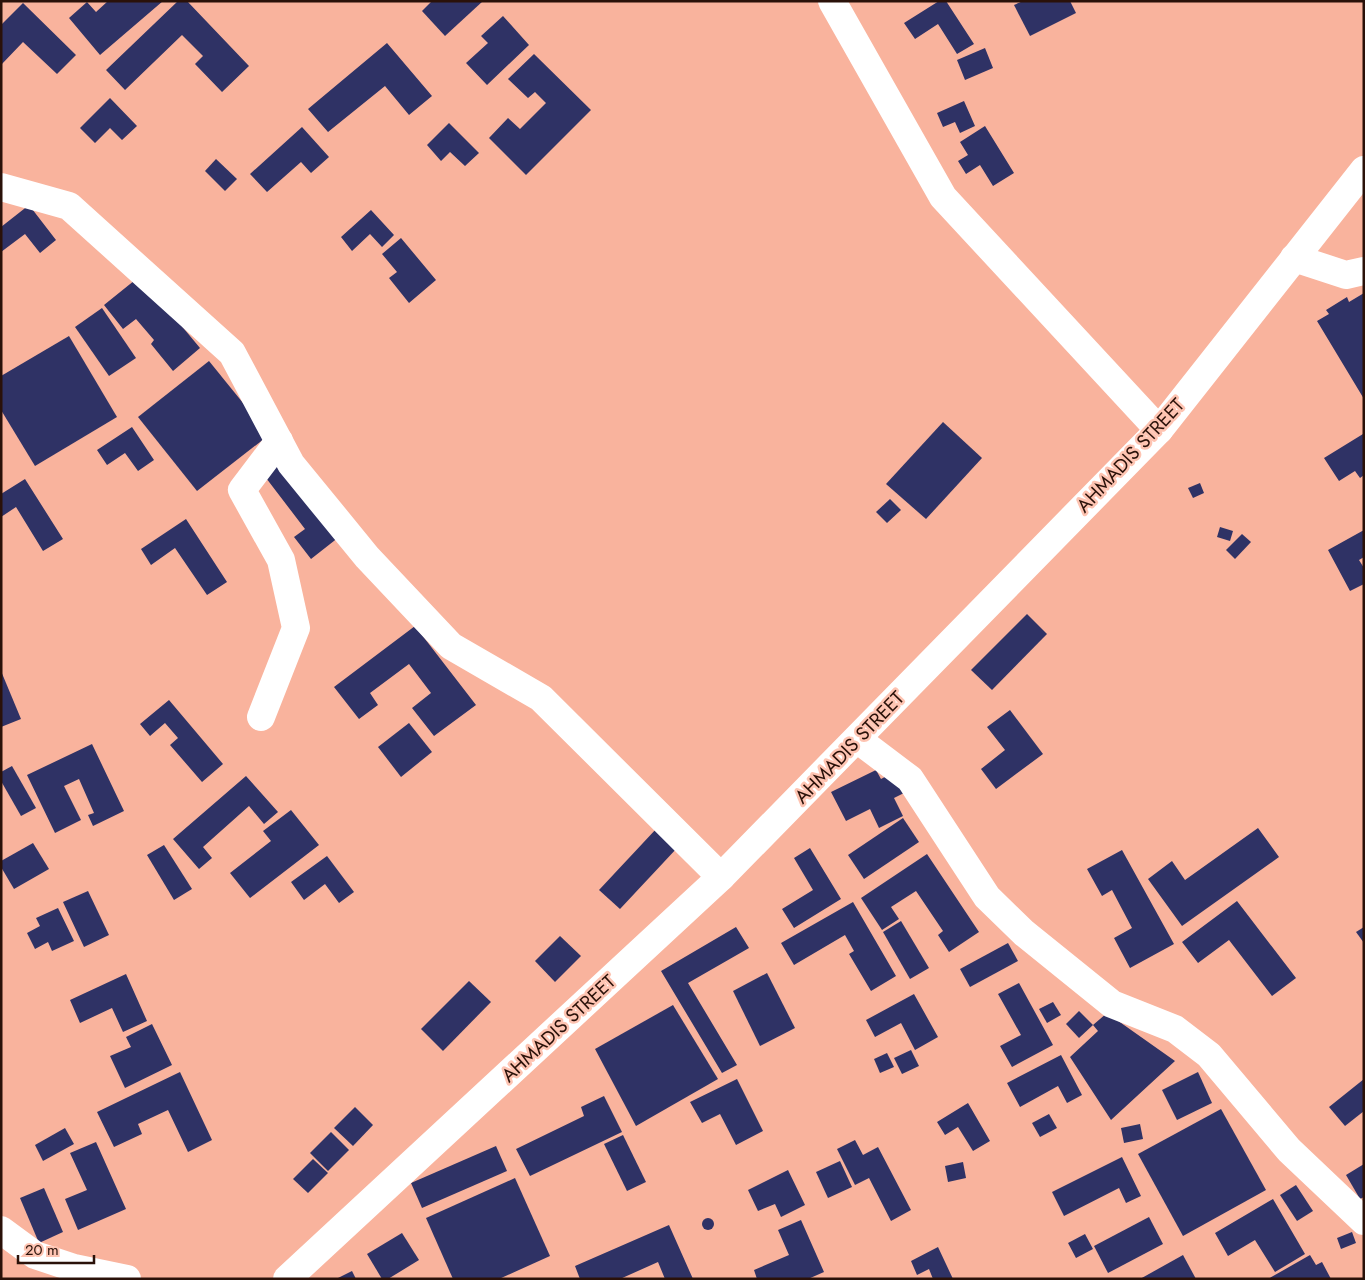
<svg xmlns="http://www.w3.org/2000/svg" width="1365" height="1280" font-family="Jost,sans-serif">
	<rect width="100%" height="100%" fill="#f9b39d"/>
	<g fill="#2f3265">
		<path d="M 108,1 L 163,1 L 100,55 L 69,18 L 87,2 L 96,12 Z"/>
		<path d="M 178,1 L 187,1 L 249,66 L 222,92 L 195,64 L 203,56 L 182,35 L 125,90 L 106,70 Z"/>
		<path d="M 432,1 L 483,1 L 445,36 L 422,11 Z"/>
		<path d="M 939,1 L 946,1 L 974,44 L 957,54 L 938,24 L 915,39 L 904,23 Z"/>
		<path d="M 1023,1 L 1070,1 L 1076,13 L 1030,36 L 1014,5 Z"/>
		<path d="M 23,3 L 76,55 L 57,74 L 23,42 L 1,65 L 1,25 Z"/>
		<path d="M 503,16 L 529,45 L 487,85 L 466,63 L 488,43 L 481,36 Z"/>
		<path d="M 387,43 L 432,96 L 409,115 L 385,86 L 328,132 L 308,109 Z"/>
		<path d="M 985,48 L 993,68 L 965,80 L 957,60 Z"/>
		<path d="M 534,54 L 591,110 L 526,175 L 489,138 L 508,118 L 520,129 L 546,103 L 535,92 L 528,98 L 508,79 Z"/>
		<path d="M 110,98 L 137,126 L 122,140 L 110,128 L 95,143 L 80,128 Z"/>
		<path d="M 964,101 L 975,126 L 960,133 L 955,122 L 943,127 L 937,113 Z"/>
		<path d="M 449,123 L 479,153 L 465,166 L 450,152 L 441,161 L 427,145 Z"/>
		<path d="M 985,126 L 1014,173 L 993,186 L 980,165 L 966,174 L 958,161 L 968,155 L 960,142 Z"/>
		<path d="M 302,127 L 329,157 L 311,173 L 301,162 L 267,192 L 250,174 Z"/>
		<path d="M 216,159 L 237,179 L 225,191 L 205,171 Z"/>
		<path d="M 29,205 L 56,240 L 40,253 L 25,234 L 1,252 L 1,227 Z"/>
		<path d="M 371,210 L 394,235 L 382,247 L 370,234 L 352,251 L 341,237 Z"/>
		<path d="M 401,238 L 436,280 L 409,303 L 389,278 L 397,272 L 382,254 Z"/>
		<path d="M 140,276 L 200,348 L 173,371 L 151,344 L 154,340 L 136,319 L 123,329 L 104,305 Z"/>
		<path d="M 1364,293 L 1364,399 L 1317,321 L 1329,314 L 1326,310 L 1347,297 L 1349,302 Z"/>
		<path d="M 102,308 L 136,358 L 109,376 L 75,327 Z"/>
		<path d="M 69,336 L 117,417 L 35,466 L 1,410 L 1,376 Z"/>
		<path d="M 209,361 L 269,435 L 197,491 L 138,417 Z"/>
		<path d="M 943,422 L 982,458 L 926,519 L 886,484 Z"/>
		<path d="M 132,427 L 154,460 L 138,471 L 125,453 L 107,465 L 97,450 Z"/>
		<path d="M 1363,434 L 1364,475 L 1360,478 L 1355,471 L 1339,481 L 1324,458 Z"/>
		<path d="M 280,461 L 339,537 L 311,559 L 294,537 L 305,529 L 263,474 Z"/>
		<path d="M 25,479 L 63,539 L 43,551 L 16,507 L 1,517 L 1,494 Z"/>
		<path d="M 1200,483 L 1204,493 L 1193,498 L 1188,488 Z"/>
		<path d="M 890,499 L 901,510 L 887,523 L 876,512 Z"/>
		<path d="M 186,519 L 227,582 L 207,595 L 175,548 L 151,565 L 141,549 Z"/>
		<path d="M 1220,527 L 1233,531 L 1230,541 L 1217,537 Z"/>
		<path d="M 1364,530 L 1364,557 L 1359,560 L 1364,568 L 1364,584 L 1350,591 L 1328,550 Z"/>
		<path d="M 1242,534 L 1251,542 L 1235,559 L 1226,550 Z"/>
		<path d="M 1027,614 L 1047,634 L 992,690 L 971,670 Z"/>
		<path d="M 415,626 L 476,705 L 434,736 L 412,708 L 431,693 L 409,664 L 370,693 L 378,705 L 359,719 L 334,687 Z"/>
		<path d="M 1,671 L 21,719 L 1,727 Z"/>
		<path d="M 169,700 L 223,764 L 202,782 L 170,745 L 178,738 L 165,723 L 150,736 L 140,724 Z"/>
		<path d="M 1010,710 L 1043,754 L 996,789 L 981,769 L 1005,750 L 987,727 Z"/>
		<path d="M 409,723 L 432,752 L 401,777 L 378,747 Z"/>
		<path d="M 92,744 L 124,811 L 93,826 L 88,815 L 94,813 L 79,779 L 64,786 L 81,820 L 55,833 L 27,775 Z"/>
		<path d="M 12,766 L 36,808 L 21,816 L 1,781 L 1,772 Z"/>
		<path d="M 876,770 L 881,779 L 896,771 L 906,792 L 894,798 L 903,816 L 879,828 L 870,809 L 846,821 L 831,792 Z"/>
		<path d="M 246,776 L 278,812 L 264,824 L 249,806 L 203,847 L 212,858 L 199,869 L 173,839 Z"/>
		<path d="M 291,810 L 319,845 L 250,898 L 230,873 L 271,841 L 263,831 Z"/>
		<path d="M 903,818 L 919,842 L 864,879 L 848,855 Z"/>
		<path d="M 657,828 L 678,847 L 620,909 L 599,890 Z"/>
		<path d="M 1258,828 L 1279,857 L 1182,926 L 1148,879 L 1172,861 L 1185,880 Z"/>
		<path d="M 33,843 L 49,869 L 14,889 L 1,867 L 1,861 Z"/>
		<path d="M 164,845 L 192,889 L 174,900 L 147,855 Z"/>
		<path d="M 810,848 L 841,899 L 794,928 L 782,909 L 813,890 L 794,858 Z"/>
		<path d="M 1122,850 L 1174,944 L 1130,968 L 1114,938 L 1132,928 L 1112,890 L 1102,896 L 1087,869 Z"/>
		<path d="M 927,854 L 979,932 L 949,952 L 938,935 L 943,931 L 916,891 L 891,907 L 899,919 L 882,930 L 861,898 Z"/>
		<path d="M 327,856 L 354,892 L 339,903 L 325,884 L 304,900 L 291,882 Z"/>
		<path d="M 88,891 L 109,935 L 84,947 L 63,902 Z"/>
		<path d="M 1237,901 L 1296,978 L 1272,996 L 1229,940 L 1198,963 L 1182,942 Z"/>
		<path d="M 853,902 L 896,976 L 871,991 L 849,954 L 854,951 L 845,935 L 794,965 L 781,943 Z"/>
		<path d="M 58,908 L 74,941 L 52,951 L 48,942 L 35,949 L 27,933 L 40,926 L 36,918 Z"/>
		<path d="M 901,921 L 929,968 L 910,979 L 883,932 Z"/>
		<path d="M 736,927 L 749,948 L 688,983 L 737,1065 L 722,1073 L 661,971 Z"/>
		<path d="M 1364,927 L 1364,943 L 1356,932 Z"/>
		<path d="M 560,936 L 581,956 L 555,982 L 535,961 Z"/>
		<path d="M 1008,943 L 1018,961 L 970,987 L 960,969 Z"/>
		<path d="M 767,973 L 795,1028 L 760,1046 L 733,991 Z"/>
		<path d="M 126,974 L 147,1021 L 123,1032 L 112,1008 L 80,1023 L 70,1000 Z"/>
		<path d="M 469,981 L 491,1002 L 443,1051 L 421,1029 Z"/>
		<path d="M 1019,983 L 1053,1045 L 1012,1067 L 1000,1046 L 1021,1035 L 998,994 Z"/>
		<path d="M 914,994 L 938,1037 L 915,1050 L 901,1023 L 875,1037 L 866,1020 Z"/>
		<path d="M 1053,1002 L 1061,1015 L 1047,1023 L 1039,1009 Z"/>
		<path d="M 673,1005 L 718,1079 L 636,1126 L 595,1049 Z"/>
		<path d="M 1079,1011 L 1093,1025 L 1079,1038 L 1066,1024 Z"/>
		<path d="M 1107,1013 L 1175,1061 L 1111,1120 L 1070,1057 L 1098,1031 L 1093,1025 Z"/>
		<path d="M 152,1024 L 172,1065 L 125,1088 L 110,1056 L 131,1047 L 126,1037 Z"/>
		<path d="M 911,1050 L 919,1066 L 902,1074 L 894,1058 Z"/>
		<path d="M 887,1053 L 894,1067 L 880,1073 L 874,1059 Z"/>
		<path d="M 1061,1055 L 1082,1095 L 1067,1103 L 1058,1086 L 1020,1107 L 1007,1083 Z"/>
		<path d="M 180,1072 L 212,1140 L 188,1152 L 168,1110 L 138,1124 L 142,1134 L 114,1147 L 97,1112 Z"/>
		<path d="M 1198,1072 L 1212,1103 L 1177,1120 L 1162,1090 Z"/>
		<path d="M 737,1079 L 763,1131 L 736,1145 L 720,1114 L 702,1123 L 690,1102 Z"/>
		<path d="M 1364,1079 L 1364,1111 L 1345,1126 L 1329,1107 Z"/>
		<path d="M 604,1096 L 622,1132 L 530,1176 L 516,1149 L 584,1116 L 581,1107 Z"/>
		<path d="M 968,1103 L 990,1141 L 973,1151 L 958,1127 L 945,1135 L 937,1122 Z"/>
		<path d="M 355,1107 L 373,1125 L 353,1146 L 334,1128 Z"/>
		<path d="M 1221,1109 L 1266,1190 L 1183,1236 L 1138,1154 Z"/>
		<path d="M 1049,1114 L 1057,1128 L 1040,1137 L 1032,1123 Z"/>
		<path d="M 1140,1124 L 1143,1139 L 1124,1143 L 1121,1128 Z"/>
		<path d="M 65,1128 L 74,1144 L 43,1161 L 35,1145 Z"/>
		<path d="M 331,1132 L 349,1150 L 328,1171 L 310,1153 Z"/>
		<path d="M 623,1135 L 646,1182 L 627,1191 L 604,1144 Z"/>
		<path d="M 855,1140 L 863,1155 L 878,1147 L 911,1210 L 891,1221 L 869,1178 L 855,1185 L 837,1149 Z"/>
		<path d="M 96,1142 L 126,1209 L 78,1230 L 65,1199 L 87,1190 L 70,1153 Z"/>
		<path d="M 496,1146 L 507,1171 L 422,1208 L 411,1183 Z"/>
		<path d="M 1122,1157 L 1141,1196 L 1126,1203 L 1119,1188 L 1064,1216 L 1052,1192 Z"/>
		<path d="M 313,1159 L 328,1173 L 308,1193 L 293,1179 Z"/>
		<path d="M 840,1161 L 852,1187 L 828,1198 L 816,1172 Z"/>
		<path d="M 963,1162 L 966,1178 L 948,1182 L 945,1166 Z"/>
		<path d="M 1364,1164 L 1364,1197 L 1360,1199 L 1346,1175 Z"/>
		<path d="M 788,1170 L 805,1205 L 781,1217 L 775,1204 L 758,1211 L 748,1190 Z"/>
		<path d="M 515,1178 L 550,1256 L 499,1279 L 453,1279 L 426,1218 Z"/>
		<path d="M 1296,1185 L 1313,1211 L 1297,1221 L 1280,1195 Z"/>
		<path d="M 44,1188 L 63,1232 L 39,1243 L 20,1198 Z"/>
		<path d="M 1273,1199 L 1305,1254 L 1275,1272 L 1255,1240 L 1228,1256 L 1215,1233 Z"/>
		<path d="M 1149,1217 L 1163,1244 L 1108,1273 L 1094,1246 Z"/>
		<circle cx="708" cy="1224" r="6"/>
		<path d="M 801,1220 L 824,1272 L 808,1279 L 757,1279 L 754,1270 L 789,1255 L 778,1230 Z"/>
		<path d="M 669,1225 L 693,1279 L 665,1279 L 658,1262 L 620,1279 L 580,1279 L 575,1266 Z"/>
		<path d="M 1352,1232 L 1356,1243 L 1341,1249 L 1337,1238 Z"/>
		<path d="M 402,1233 L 419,1260 L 388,1279 L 382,1279 L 367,1254 Z"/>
		<path d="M 1085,1234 L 1093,1249 L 1076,1258 L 1068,1243 Z"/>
		<path d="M 938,1247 L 953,1279 L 933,1279 L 929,1269 L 917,1275 L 911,1261 Z"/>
		<path d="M 1183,1255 L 1196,1279 L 1140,1279 Z"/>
		<path d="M 1310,1255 L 1316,1265 L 1322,1262 L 1331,1279 L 1268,1279 Z"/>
		<path d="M 352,1271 L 356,1279 L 336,1279 Z"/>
	</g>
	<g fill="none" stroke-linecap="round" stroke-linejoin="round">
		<g stroke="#fff" stroke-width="28">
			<path d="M 832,1 L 943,197 L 1159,430"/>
			<path d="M 1,187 L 69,206 L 232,353 L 291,464 L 367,557 L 451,646 L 541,698 L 721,877"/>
			<path d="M 1294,258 L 1346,275 L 1364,271"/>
			<path d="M 261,717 L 296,628 L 281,560 L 242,490 L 279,441"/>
			<path d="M 857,739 L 910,779 L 987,897 L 1024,933 L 1112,1004 L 1175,1029 L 1209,1055 L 1289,1150 L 1364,1221"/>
			<path d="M 1,1230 L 35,1255 L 74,1268 L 127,1279"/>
			<path d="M 287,1279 L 721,877 L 1159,430 L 1364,170"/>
		</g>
	</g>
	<g text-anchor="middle" stroke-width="5" stroke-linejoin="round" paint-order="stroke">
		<g font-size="19" fill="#2a1109" stroke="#fec4b2">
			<text transform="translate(1130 455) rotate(-47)" y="7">AHMADIS STREET</text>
			<text transform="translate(849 747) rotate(-46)" y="7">AHMADIS STREET</text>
			<text transform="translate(558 1028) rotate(-43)" y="7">AHMADIS STREET</text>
		</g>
	</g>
	<rect width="1365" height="1280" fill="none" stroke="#2a1109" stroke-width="5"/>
	<path d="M18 1255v8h76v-8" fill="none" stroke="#2a1109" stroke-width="2.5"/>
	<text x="25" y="1255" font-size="15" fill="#2a1109" stroke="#fec4b2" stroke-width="4" paint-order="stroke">20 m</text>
</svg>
